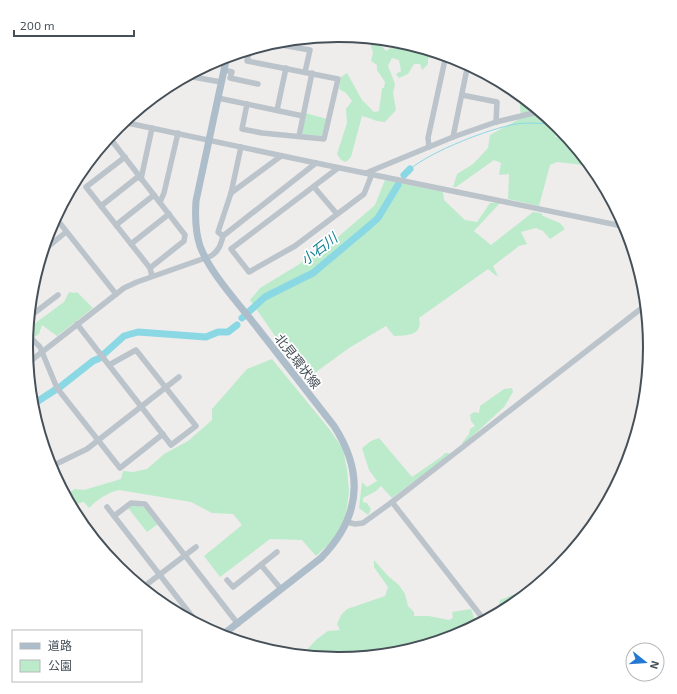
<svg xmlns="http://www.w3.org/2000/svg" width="677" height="694" font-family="'Exo 2','Noto Sans JP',sans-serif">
	<rect width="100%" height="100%" fill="#efecec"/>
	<g fill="#bcebcb">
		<path d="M 369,39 L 375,39 L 386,51 C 404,40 415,45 434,51 L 433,57 L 428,58 L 428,64 L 422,70 L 420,64 L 414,64 L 408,74 L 399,78 L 396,74 L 401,71 L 399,60 L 392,58 L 388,66 L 395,84 L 393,93 L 396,110 L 385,122 C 377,122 370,118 362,116 L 351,157 L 346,162 L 341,160 L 337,154 L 347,123 L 346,109 L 352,101 L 346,93 L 339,89 L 341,77 L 347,73 L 362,100 L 374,112 L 379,111 L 382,88 L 384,88 L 385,82 L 377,70 L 377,65 L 371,61 L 373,53 Z"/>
		<path d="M 519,94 L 558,125 L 557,126 L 555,137 L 568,137 L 592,166 L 557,162 L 550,165 L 539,206 L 508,199 L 509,174 L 499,175 L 501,163 L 494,160 L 456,187 L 453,187 L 457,174 L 473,164 L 488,148 L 490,135 L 521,118 Z"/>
		<path d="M 305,113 L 327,119 L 322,136 L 303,135 L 302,132 Z"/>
		<path d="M 385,180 L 443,192 L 444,200 L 465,220 L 477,222 L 490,203 L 500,203 L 474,231 L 491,245 L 533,212 L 541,213 L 543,216 L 560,223 L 565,229 L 550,239 L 543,231 L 536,228 L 521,232 L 527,244 L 519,246 L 493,266 L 498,276 L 495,275 L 488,269 L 419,318 C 423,336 407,335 394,336 L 386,326 L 349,348 L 312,375 L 275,336 L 250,300 L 260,288 L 298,265 L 338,237 L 375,205 Z"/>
		<path d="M 69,292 L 74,293 L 77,292 L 93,308 L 57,336 L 42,325 L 39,334 L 30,340 L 28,352 L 30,357 L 27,359 L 26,347 L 28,331 L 34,324 L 64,302 Z"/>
		<path d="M 272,359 L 330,430 L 343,449 L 347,470 L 349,491 L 346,515 L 334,539 L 316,556 L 302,540 L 270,539 L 220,577 L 204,556 L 242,525 L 233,514 L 212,513 L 191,502 L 119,490 C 107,493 98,499 89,508 L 84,502 L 70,505 L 65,495 L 75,489 L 84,490 L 121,479 L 123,471 L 133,472 L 147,469 L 164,454 L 188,441 L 212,420 L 212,409 L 247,369 Z"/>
		<path d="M 512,388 L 513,392 L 504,407 L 464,444 L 462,443 L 469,434 L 470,429 L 475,426 L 471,421 L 470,415 L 474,412 L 479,413 L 480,406 L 504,389 Z"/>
		<path d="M 379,438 L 412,477 L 441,457 L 445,453 L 449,453 L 449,455 L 392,498 L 381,486 L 376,491 L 363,498 L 363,502 L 367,503 L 371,509 L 368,515 L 359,508 L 362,482 L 367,487 L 377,481 L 369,470 L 362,448 L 371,441 Z"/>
		<path d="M 132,505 L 144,507 L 158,524 L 147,532 L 128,508 Z"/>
		<path d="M 374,560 L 388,576 L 399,585 L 405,594 L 408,606 L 414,612 L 414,616 L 429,616 L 449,620 L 453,618 L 452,612 L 471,609 L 474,618 L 482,623 L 458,636 L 399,654 L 338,659 L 301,656 L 317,639 L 328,631 L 340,630 L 337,624 L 341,615 L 347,609 L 385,596 L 388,587 L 374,567 Z"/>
		<path d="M 538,585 L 521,600 L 503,606 L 499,604 L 500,600 Z"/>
	</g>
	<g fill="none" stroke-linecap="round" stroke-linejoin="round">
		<path stroke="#8bd8e5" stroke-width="1" d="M 410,169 C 432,151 488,129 516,124 C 529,122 543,124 556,124"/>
		<g stroke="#8bd8e5" stroke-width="7">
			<path d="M 404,175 L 410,169"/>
			<path d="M 242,318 L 265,297 L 313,273 L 369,226 L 378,218 L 398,185"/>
			<path d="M 104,354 L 124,336 L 138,332 L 206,337 L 218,332 L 228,332 L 237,325"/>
			<path d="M 60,387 L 93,361 L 100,358"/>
			<path d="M 32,405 L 55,390"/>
		</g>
		<g stroke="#bbc4cb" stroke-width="5.5">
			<path d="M 270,43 L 310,50 L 305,72"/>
			<path d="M 224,70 L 232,72 L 230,78 L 258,84"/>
			<path d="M 187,76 L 221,82"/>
			<path d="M 462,95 L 497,102 L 496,122"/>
			<path d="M 218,98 L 303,116"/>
			<path d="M 247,104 L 242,129 L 262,133 L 324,139 L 338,79 L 247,61 L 250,49"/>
			<path d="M 277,110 L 286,68"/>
			<path d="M 123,122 L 316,163 L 627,227"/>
			<path d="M 299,136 L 312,73"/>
			<path d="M 109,137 L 185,235 L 184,241 L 150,268 L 152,276"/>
			<path d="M 453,137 L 468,64"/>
			<path d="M 429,147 L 428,138 L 446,55"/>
			<path d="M 96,152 L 111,140"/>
			<path d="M 125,157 L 86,187 L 150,268"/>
			<path d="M 338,168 L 231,249 L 249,272 L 295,246 L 364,194 L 372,174"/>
			<path d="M 366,173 L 453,137 L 496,122 L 542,111"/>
			<path d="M 141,179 L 152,128"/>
			<path d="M 314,187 L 337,214"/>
			<path d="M 231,193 L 281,156"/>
			<path d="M 160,202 L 164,193 L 178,133"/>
			<path d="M 101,206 L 139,176"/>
			<path d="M 55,217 L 116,294"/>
			<path d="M 116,225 L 154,195"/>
			<path d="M 223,236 L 218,232 L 231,193 L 241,147"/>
			<path d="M 131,244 L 169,214"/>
			<path d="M 43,251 L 66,232"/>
			<path d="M 29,317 L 58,295"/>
			<path d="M 77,324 L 171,445 L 196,426 L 136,350 L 109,365"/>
			<path d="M 27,334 L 40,347 L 57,388 L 120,468 L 163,434"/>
			<path d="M 28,363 L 124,288 L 137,282 L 211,256 C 219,251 221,244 223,236 L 316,163"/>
			<path d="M 50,467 L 87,449 L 179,377"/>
			<path d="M 392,502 L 485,621"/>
			<path d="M 107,507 L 198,624"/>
			<path d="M 114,516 L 131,503 L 145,504 L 238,624"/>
			<path d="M 347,522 L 355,524 L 363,523 L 392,502 L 647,304"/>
			<path d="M 261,565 L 281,589"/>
			<path d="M 227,580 L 233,587 L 277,552"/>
			<path d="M 142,588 L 196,547"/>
		</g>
		<path stroke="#adbdca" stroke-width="7" d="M 221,636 L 321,558 C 360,518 365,474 334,426 C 308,393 282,359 256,326 C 238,303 210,273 200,246 C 195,231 195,216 196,201 L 227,56"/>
	</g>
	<g text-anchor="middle" stroke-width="3.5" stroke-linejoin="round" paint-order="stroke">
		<g font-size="13" fill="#465058" stroke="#fff">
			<text transform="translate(298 361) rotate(52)" y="5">北見環状線</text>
		</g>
		<g font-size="14" font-style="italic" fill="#148195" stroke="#fff">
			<text transform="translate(319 249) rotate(-38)" y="5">小石川</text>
		</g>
	</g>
	<path d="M0 0H677V694H0ZM33 347a305 305 0 1 1 610 0a305 305 0 1 1-610 0Z" fill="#fff" fill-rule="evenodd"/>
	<path fill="none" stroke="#465058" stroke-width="2" d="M33 347a305 305 0 1 1 610 0a305 305 0 1 1-610 0Z"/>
	<rect x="12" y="630" width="130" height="52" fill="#ffffff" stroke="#b5b9bc"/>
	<rect x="20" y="643" width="20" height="6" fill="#adbdca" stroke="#b5b9bc"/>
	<text x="48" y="650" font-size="12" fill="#465058">道路</text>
	<rect x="20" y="660" width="20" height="12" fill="#bcebcb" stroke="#b5b9bc"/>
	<text x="48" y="670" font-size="12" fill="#465058">公園</text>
	<g transform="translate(645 662) rotate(107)"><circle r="19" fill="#ffffff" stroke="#b5b9bc"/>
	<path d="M0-3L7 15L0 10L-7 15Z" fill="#2379d1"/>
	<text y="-6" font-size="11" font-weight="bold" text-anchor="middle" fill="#465058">N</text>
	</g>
	<path d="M14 30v6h120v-6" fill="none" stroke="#465058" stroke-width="2"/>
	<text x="20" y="30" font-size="12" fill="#465058" stroke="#ffffff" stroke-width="3" paint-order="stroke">200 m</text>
</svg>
